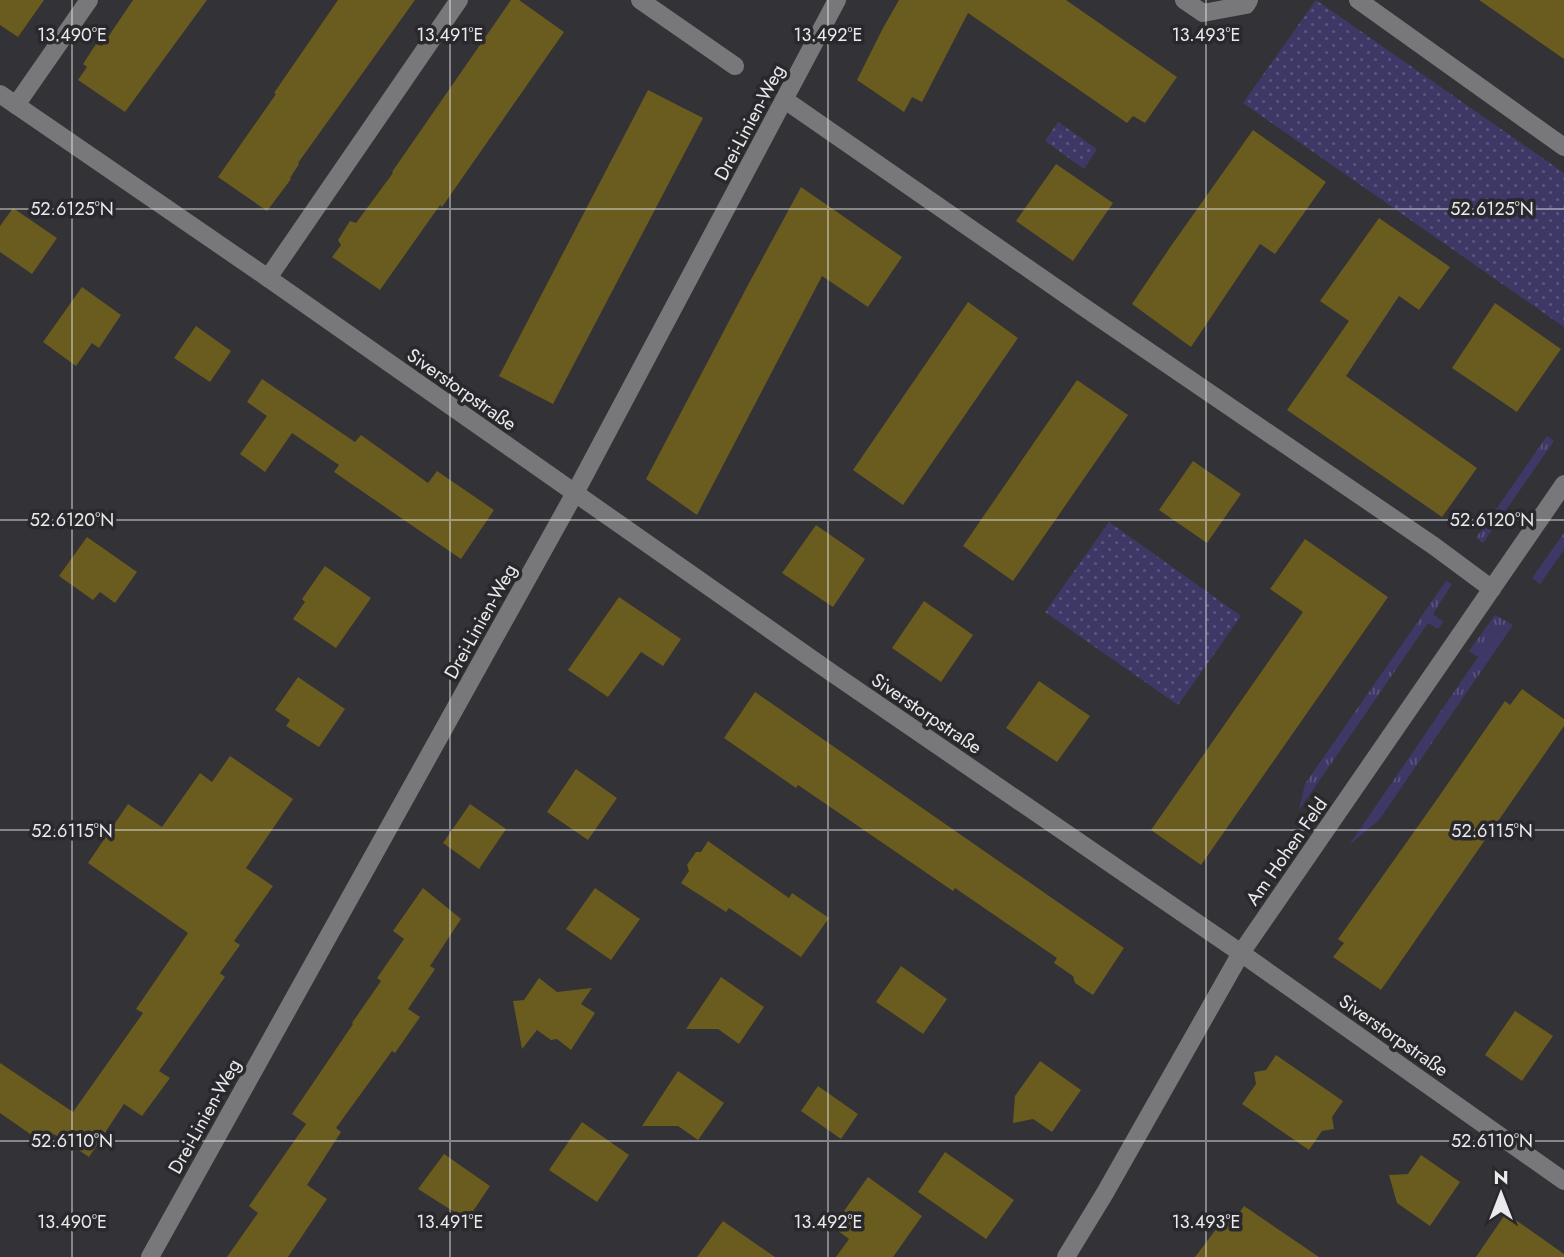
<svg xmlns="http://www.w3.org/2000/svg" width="1564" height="1257" font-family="Jost,sans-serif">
	<defs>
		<pattern id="grass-tufts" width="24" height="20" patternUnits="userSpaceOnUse" patternTransform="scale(1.75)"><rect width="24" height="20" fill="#3e3867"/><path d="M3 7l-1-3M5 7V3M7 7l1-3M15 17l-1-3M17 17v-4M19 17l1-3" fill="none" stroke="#5a557d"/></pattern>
		<pattern id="park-dots" width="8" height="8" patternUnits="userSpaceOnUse" patternTransform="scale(1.75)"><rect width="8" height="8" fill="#3e3867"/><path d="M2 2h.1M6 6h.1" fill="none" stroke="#5a557d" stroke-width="1.8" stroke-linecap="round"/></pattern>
	</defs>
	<rect width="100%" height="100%" fill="#333236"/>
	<g fill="url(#grass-tufts)">
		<path d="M 1547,436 L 1554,441 L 1483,543 L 1476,538 Z"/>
		<path d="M 1564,533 L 1564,550 L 1540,584 L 1532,578 Z"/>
		<path d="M 1446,581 L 1452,584 L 1433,614 L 1443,622 L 1438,629 L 1428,623 L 1299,810 L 1305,784 Z"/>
		<path d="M 1495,615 L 1513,625 L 1379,820 L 1349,845 L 1478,657 L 1469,651 Z"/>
	</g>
	<g fill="url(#park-dots)">
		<path d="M 1316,0 L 1564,173 L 1564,327 L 1243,103 Z"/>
		<path d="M 1058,122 L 1097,149 L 1084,169 L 1045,141 Z"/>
		<path d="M 1109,522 L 1241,616 L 1178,705 L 1045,612 Z"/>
	</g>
	<g fill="#6a5b1e">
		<path d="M 0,0 L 44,0 L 18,37 L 0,25 Z"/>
		<path d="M 133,0 L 207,0 L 125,112 L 78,80 L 87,67 L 83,64 L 96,44 L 102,46 Z"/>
		<path d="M 338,0 L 415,0 L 298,163 L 299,164 L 290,178 L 291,179 L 267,211 L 218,177 L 276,94 L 274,93 Z"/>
		<path d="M 511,0 L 519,0 L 564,32 L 442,207 L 440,205 L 380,290 L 332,257 L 341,245 L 338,240 L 350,221 L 356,223 L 393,173 L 392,172 Z"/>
		<path d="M 899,0 L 1066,0 L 1177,77 L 1145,123 L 1133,116 L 1127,123 L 968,13 L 922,102 L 912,97 L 904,112 L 857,80 L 883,28 Z"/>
		<path d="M 1479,0 L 1564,0 L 1564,59 Z"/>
		<path d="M 648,90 L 703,118 L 553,404 L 499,376 Z"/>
		<path d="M 1253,130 L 1326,182 L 1275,254 L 1260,244 L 1191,347 L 1132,304 L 1171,246 Z"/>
		<path d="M 1056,164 L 1113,203 L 1073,261 L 1016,221 Z"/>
		<path d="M 801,187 L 902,257 L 868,307 L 822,276 L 697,515 L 646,479 L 748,285 Z"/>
		<path d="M 13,208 L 57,238 L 32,274 L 0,252 L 0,226 Z"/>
		<path d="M 1379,218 L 1450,267 L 1419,310 L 1399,296 L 1346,376 L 1477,468 L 1442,517 L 1287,410 L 1349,321 L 1320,301 Z"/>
		<path d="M 82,287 L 121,315 L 99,348 L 92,343 L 76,366 L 43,342 Z"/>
		<path d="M 968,302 L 1018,338 L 903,505 L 853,470 Z"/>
		<path d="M 1495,303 L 1561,349 L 1517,412 L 1452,368 Z"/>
		<path d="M 196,326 L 231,351 L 210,382 L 174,358 Z"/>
		<path d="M 262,379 L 355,442 L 361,435 L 428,483 L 437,471 L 494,510 L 461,559 L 334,472 L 339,465 L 292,433 L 265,472 L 240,454 L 267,416 L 247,402 Z"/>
		<path d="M 1077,380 L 1128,415 L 1013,581 L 963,546 Z"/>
		<path d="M 1193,461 L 1241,494 L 1207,543 L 1159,510 Z"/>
		<path d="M 816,525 L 865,559 L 833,607 L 782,573 Z"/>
		<path d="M 87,537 L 137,572 L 115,603 L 100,592 L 93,600 L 59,576 Z"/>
		<path d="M 1305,539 L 1388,597 L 1201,865 L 1151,830 L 1303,612 L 1270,589 Z"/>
		<path d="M 325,566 L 371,598 L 336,648 L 293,619 L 305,602 L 302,599 Z"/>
		<path d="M 619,597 L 681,639 L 663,666 L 641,652 L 608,697 L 568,670 Z"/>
		<path d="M 924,601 L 973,635 L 941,682 L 892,648 Z"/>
		<path d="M 298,677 L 345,709 L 319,747 L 286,726 L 290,720 L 275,710 Z"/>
		<path d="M 1039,681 L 1090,716 L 1057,762 L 1006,728 Z"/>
		<path d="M 1522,689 L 1564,719 L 1564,726 L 1381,990 L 1333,957 L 1344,943 L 1338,939 L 1433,805 L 1505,701 L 1510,705 Z"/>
		<path d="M 755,692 L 1124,948 L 1093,995 L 1075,983 L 1073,976 L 1054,963 L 1057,958 L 955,888 L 953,891 L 798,785 L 796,788 L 724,738 Z"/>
		<path d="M 230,756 L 293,799 L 246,868 L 273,886 L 234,941 L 240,945 L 220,973 L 225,977 L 159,1071 L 170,1078 L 142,1116 L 124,1104 L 89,1157 L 54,1134 L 46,1145 L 0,1113 L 0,1063 L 73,1112 L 143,1013 L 136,1009 L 188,933 L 88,863 L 128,804 L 162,827 L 200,773 L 212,782 Z"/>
		<path d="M 576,769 L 617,798 L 588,840 L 547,812 Z"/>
		<path d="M 470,804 L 506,829 L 479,869 L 443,843 Z"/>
		<path d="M 708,841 L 789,898 L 792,893 L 829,918 L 801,957 L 729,908 L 726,912 L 681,883 L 689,871 L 687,865 L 696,852 L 701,852 Z"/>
		<path d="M 423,888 L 461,919 L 430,966 L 435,969 L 408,1009 L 420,1017 L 395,1053 L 392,1051 L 336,1128 L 341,1132 L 307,1185 L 327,1199 L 288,1257 L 227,1257 L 258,1213 L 249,1206 L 306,1124 L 292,1114 L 353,1024 L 352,1023 L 381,981 L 377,978 L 404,939 L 393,931 Z"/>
		<path d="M 595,888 L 640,919 L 611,960 L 566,929 Z"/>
		<path d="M 901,966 L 947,999 L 923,1034 L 876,1002 Z"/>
		<path d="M 721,977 L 764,1007 L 739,1044 L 718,1029 L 686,1029 Z"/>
		<path d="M 539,978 L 557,992 L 592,988 L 581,1004 L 595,1013 L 571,1050 L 557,1039 L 551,1040 L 537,1030 L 522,1049 L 513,1001 L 524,1000 Z"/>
		<path d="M 1515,1011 L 1553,1036 L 1522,1081 L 1485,1055 Z"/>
		<path d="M 1276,1055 L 1343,1101 L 1332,1117 L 1334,1129 L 1322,1131 L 1309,1150 L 1242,1104 L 1256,1084 L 1254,1072 L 1266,1070 Z"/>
		<path d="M 1040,1061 L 1081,1090 L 1052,1132 L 1033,1119 L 1013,1123 L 1015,1096 Z"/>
		<path d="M 678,1071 L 724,1103 L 698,1140 L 678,1126 L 642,1126 Z"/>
		<path d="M 818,1086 L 858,1114 L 841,1139 L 801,1111 Z"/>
		<path d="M 582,1122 L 629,1155 L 597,1202 L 549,1170 Z"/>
		<path d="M 945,1152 L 1014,1200 L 986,1239 L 918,1192 Z"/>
		<path d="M 444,1154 L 490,1186 L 467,1220 L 418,1189 Z"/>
		<path d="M 1421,1155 L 1460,1182 L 1430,1226 L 1397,1203 L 1389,1175 L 1408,1174 Z"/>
		<path d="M 868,1177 L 922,1216 L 893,1257 L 836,1257 L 849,1239 L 834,1228 L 846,1212 L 844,1211 Z"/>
		<path d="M 1244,1206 L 1319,1257 L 1195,1257 L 1230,1211 L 1237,1216 Z"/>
		<path d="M 1506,1213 L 1564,1254 L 1564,1257 L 1476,1257 Z"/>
		<path d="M 723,1221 L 775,1257 L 697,1257 Z"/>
	</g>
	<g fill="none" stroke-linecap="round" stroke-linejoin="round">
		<g stroke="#78787a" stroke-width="18">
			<path d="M 640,0 L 735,66"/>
			<path d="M 1184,0 L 1203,13 L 1246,5 L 1249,0"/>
			<path d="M 1358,0 L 1564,147"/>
			<path d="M 0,94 L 268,278 L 832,673 L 1241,953 L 1564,1181"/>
			<path d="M 785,100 L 1085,308 L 1434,546 L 1492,589"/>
			<path d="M 16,105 L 89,0"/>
			<path d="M 268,278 L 459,0"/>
			<path d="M 150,1257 L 575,493 L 837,0"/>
			<path d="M 1066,1257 L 1105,1193 L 1241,953 L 1564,484"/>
		</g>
	</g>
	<path fill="none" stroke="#eaeaec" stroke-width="2" stroke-opacity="0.45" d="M 72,0 L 72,1257M 450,0 L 450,1257M 828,0 L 828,1257M 1206,0 L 1206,1257M 0,209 L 1564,209M 0,520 L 1564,520M 0,830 L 1564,830M 0,1141 L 1564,1141"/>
	<g text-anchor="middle" stroke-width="7" stroke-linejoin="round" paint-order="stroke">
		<g font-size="19" fill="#eaeaec" stroke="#29282c">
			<text transform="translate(749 122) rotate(-62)" y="7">Drei-Linien-Weg</text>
			<text transform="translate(462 389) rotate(35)" y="7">Siverstorpstraße</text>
			<text transform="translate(480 621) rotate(-61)" y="7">Drei-Linien-Weg</text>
			<text transform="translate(927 713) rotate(34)" y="7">Siverstorpstraße</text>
			<text transform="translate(1286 851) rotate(-55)" y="7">Am Hohen Feld</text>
			<text transform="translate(1394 1035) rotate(35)" y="7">Siverstorpstraße</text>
			<text transform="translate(204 1116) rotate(-61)" y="7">Drei-Linien-Weg</text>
		</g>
	</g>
	<g font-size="18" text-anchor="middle" fill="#eaeaec" stroke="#29282c" stroke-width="7" stroke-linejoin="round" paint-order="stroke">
		<text x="72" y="41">13.490°E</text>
		<text x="450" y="41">13.491°E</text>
		<text x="828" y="41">13.492°E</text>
		<text x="1206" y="41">13.493°E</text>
		<text x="72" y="215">52.6125°N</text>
		<text x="1492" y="215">52.6125°N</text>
		<text x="72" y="526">52.6120°N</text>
		<text x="1492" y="526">52.6120°N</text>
		<text x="72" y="837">52.6115°N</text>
		<text x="1492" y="837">52.6115°N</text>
		<text x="72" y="1147">52.6110°N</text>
		<text x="1492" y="1147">52.6110°N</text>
		<text x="72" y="1228">13.490°E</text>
		<text x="450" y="1228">13.491°E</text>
		<text x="828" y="1228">13.492°E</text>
		<text x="1206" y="1228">13.493°E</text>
	</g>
	<g transform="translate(1501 1194)" stroke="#29282c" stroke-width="5" paint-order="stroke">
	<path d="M0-5L12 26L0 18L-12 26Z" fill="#eaeaec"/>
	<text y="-10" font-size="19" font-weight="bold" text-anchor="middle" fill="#eaeaec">N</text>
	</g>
</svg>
